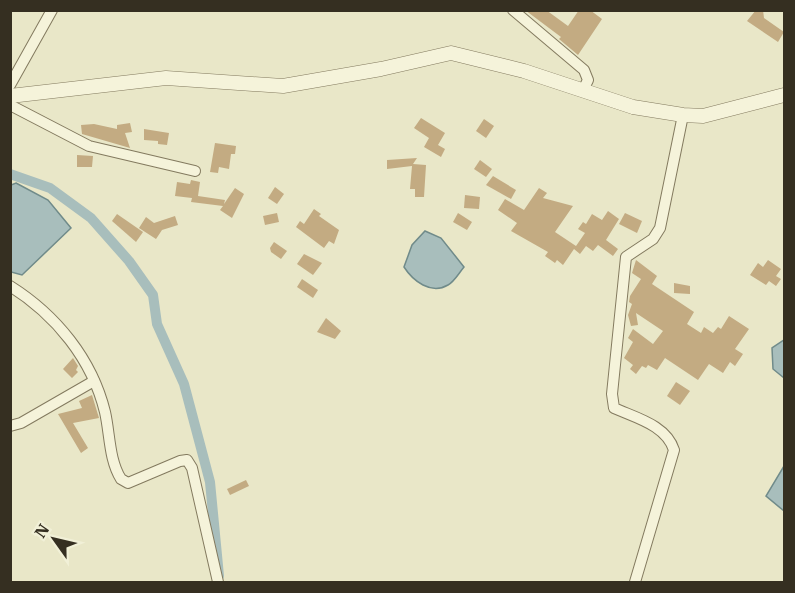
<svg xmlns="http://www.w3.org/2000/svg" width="795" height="593" font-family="'IBM Plex Serif',serif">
	<rect width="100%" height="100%" fill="#e9e7c8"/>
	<g fill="#a8bebc" stroke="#708b8a" stroke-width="1.5">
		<path d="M 16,183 L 48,200 L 71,228 L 22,275 L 11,272 L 11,185 Z"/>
		<path d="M 425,231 L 441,238 L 464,267 C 459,273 454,282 448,285 C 431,295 413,281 404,267 L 412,245 Z"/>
		<path d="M 784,340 L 784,378 L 773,369 L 772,348 Z"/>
		<path d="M 784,466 L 784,511 L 766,496 Z"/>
	</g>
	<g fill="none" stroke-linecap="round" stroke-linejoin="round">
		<path stroke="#a8bebc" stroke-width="10" d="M 10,174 L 50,188 L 91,218 L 129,261 L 153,295 L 157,324 L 184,384 L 210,482 L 219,576"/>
	</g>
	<g fill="#c3ab82">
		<path d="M 525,10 L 546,10 L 568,26 L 579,10 L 590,10 L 602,19 L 578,55 L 559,39 L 561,37 Z"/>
		<path d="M 756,10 L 763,10 L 764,18 L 784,32 L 778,42 L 747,21 Z"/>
		<path d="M 421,118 L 445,133 L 438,145 L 445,149 L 441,157 L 424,147 L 429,138 L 414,128 Z"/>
		<path d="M 484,119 L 494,126 L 486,138 L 476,131 Z"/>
		<path d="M 130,123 L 132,132 L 125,133 L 130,148 L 82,134 L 81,125 L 94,124 L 117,129 L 117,125 Z"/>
		<path d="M 144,129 L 169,133 L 167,145 L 158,144 L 158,141 L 144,140 Z"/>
		<path d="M 215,143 L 236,146 L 235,154 L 231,154 L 229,169 L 219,167 L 218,173 L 210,172 Z"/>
		<path d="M 77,155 L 93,156 L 92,167 L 77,167 Z"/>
		<path d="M 417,158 L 413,164 L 426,165 L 424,197 L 415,197 L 415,189 L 410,189 L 412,166 L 387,169 L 387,160 Z"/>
		<path d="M 480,160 L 492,169 L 486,177 L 474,169 Z"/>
		<path d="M 493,176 L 516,190 L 511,199 L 486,185 Z"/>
		<path d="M 191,180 L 200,182 L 198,196 L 225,200 L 224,204 L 235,188 L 244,194 L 232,218 L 220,210 L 223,206 L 191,202 L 192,198 L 175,196 L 177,182 L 190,184 Z"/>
		<path d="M 275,187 L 284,194 L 277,204 L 268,198 Z"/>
		<path d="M 539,188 L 547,193 L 543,198 L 573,206 L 555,232 L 576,246 L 585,233 L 578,229 L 583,222 L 586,224 L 592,214 L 602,220 L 608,211 L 619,219 L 606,240 L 618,249 L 613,256 L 598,245 L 593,251 L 586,246 L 580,254 L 574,249 L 563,265 L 557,260 L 555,263 L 545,256 L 548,252 L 511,231 L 517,223 L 498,210 L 505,199 L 524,210 Z"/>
		<path d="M 465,195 L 480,197 L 479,209 L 464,208 Z"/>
		<path d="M 314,209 L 321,214 L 319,216 L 339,230 L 334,244 L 329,241 L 324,248 L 296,227 L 300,221 L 304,224 Z"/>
		<path d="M 277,213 L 279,222 L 265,225 L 263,216 Z"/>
		<path d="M 458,213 L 472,222 L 467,230 L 453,222 Z"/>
		<path d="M 625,213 L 642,221 L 637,233 L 619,224 Z"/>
		<path d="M 117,214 L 143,232 L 136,242 L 112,221 Z"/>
		<path d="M 175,216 L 178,225 L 162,230 L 156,239 L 139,228 L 146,217 L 154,223 Z"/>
		<path d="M 274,242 L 287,251 L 281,259 L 271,252 L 270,248 Z"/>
		<path d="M 304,254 L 322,263 L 313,275 L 297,264 Z"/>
		<path d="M 636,260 L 657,276 L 652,284 L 694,312 L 687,324 L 701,333 L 704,327 L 713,333 L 718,327 L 721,329 L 729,316 L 749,329 L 735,349 L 743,354 L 735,366 L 730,362 L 723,373 L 709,364 L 698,380 L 665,358 L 657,370 L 648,365 L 646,368 L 642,366 L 636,374 L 630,369 L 633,365 L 624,358 L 633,342 L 628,338 L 633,329 L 653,344 L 663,331 L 636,313 L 638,325 L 631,326 L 628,315 L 632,304 L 629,302 L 630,296 L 641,279 L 632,273 Z"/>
		<path d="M 768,260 L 781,269 L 776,276 L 781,279 L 776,286 L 769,281 L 766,285 L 750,275 L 758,263 L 763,267 Z"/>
		<path d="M 302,279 L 318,290 L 313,298 L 297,287 Z"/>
		<path d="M 674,283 L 690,286 L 690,294 L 674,293 Z"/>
		<path d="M 326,318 L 341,331 L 335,339 L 317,332 Z"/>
		<path d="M 73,358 L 78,366 L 76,370 L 78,372 L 72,378 L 63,369 Z"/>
		<path d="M 676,382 L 690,391 L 680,405 L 667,396 Z"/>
		<path d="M 92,395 L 99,418 L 73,423 L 88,448 L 81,453 L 58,414 L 82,408 L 79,401 Z"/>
		<path d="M 246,480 L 249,486 L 230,495 L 227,489 Z"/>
	</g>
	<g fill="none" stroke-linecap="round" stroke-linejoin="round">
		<g stroke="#837a5f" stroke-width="12">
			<g id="minor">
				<path d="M 513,10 L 584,70 L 588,80 L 583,90"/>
				<path d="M 10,85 L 52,10"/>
				<path d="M 10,105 L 89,146 L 195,171"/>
				<path d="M 10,286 C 56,315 92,359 105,412 C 110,434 109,460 121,479 L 128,483 L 180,461 L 187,460 L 192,468 L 218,582"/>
				<path d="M 10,426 L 21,423 L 94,381"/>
				<path d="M 635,582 L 674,450 C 666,425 636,418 614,408 L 612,394 L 626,257 L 653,239 L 660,228 L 683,115"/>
			</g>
		</g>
		<g stroke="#837a5f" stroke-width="15">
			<path id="tertiary" d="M 10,96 L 166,78 L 283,86 L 381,69 L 451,53 L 524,71 L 633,107 L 683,115 L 703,116 L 784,95"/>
		</g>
		<use href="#minor" stroke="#f5f3da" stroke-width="10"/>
		<use href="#tertiary" stroke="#f5f3da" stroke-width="14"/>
	</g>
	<rect width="795" height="593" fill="none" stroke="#352f21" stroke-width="24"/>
	<g transform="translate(54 539) rotate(304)" stroke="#f1f0d7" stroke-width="4.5" paint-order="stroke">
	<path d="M0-4.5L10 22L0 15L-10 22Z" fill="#352f21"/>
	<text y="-9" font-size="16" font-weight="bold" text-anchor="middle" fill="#352f21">N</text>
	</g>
</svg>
